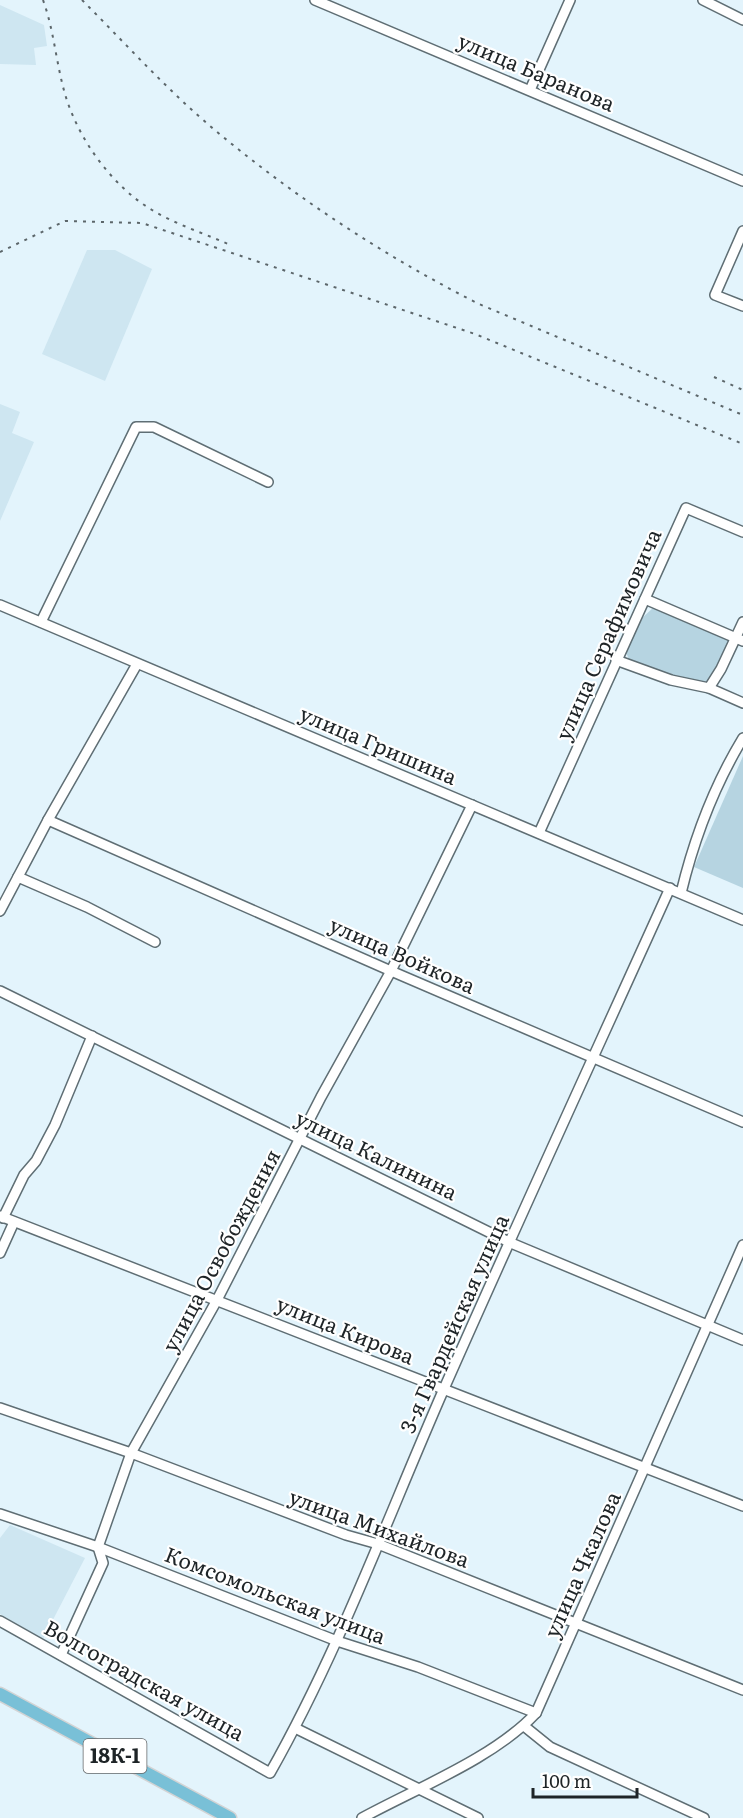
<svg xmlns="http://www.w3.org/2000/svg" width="743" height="1818" font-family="Literata,serif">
	<rect width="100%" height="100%" fill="#e3f4fc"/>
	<g fill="#cee6f1">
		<path d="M 0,5 L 44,25 L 47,46 L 34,48 L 36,65 L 0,64 Z"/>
		<path d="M 87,250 L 115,250 L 152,269 L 105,381 L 42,354 Z"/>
		<path d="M 0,404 L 20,412 L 12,433 L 34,442 L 0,521 Z"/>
		<path d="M 10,1525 L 85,1558 L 43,1639 L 0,1614 L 0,1538 Z"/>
	</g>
	<g fill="#b6d4e1">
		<path d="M 654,607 L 731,639 L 713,678 L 707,683 L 691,683 L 629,660 L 626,652 L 641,619 Z"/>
		<path d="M 743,756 L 743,888 L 694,867 Z"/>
	</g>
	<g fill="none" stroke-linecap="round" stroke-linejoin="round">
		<g stroke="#5f6e74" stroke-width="12">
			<g id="minor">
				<path d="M 315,0 L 743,181"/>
				<path d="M 703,0 L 743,20"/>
				<path d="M 530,90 L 570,0"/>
				<path d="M 743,231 L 715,295 L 743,306"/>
				<path d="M 645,599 L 743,641"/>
				<path d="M 0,605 L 743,920"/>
				<path d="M 41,622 L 136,427 L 154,427 L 268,482"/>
				<path d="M 616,660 L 671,680 L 709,688 L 743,703"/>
				<path d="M 709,688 L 721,669 L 743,622"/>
				<path d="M 48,820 L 391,971 L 743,1122"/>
				<path d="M 539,833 L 686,508 L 743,532"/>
				<path d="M 18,877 L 87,907 L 155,942"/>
				<path d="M 681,893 C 694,839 714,786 743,738"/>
				<path d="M 0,911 L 48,820 L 137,664"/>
				<path d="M 0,991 L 511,1243 L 743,1340"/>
				<path d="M 0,1216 L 743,1506"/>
				<path d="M 3,1218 L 24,1175 L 36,1161 L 55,1125 L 92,1036"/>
				<path d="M 0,1253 L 14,1222"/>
				<path d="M 0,1408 L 131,1453 L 346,1535 L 378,1544 L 743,1690"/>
				<path d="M 0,1514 L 98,1547 L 337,1641 L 418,1667 L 536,1713"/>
				<path d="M 0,1621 L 270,1773 C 339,1651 387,1519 443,1391 C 517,1223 594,1056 670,888"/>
				<path d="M 61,1655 L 103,1563 L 98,1547 L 131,1453 L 217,1300 L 321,1097 L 391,971 L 472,805"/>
				<path d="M 524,1726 L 550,1747 L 704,1818"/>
				<path d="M 295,1728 L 478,1818"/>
				<path d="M 362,1818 C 417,1788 494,1758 536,1713 L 743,1245"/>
			</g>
		</g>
		<g stroke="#d2d3d4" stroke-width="15">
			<path id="major" d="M 0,1694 L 230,1818"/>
		</g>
		<use href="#minor" stroke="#fff" stroke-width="9"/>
		<use href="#major" stroke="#79c0d7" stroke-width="12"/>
		<g stroke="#5c666a" stroke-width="2" stroke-dasharray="3 6" stroke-linecap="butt">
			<path d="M 43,0 C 54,30 56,63 65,94 C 78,139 112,186 152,210 C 175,224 203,233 228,244"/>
			<path d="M 82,0 C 126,44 168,91 216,131 C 296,198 386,257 479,304 L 743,415"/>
			<path d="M 0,252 L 65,221 L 142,223 L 475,334 L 743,444"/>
			<path d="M 714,377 L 743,390"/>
		</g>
	</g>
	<g text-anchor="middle" stroke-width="4.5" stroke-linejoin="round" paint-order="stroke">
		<rect fill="#fff" stroke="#626668" stroke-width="1.5" x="83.5" y="1739" width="63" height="34" rx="4.5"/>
		<g font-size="20" font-weight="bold" fill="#1e2427">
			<text x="115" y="1763">18К-1</text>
		</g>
		<g font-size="21" fill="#1e2427" stroke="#fff">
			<text transform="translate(536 73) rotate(23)" y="7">улица Баранова</text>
			<text transform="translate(609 635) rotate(-66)" y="7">улица Серафимовича</text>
			<text transform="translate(378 746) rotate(23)" y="7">улица Гришина</text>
			<text transform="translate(402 956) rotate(24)" y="7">улица Войкова</text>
			<text transform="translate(376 1156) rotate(26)" y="7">улица Калинина</text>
			<text transform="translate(222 1251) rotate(-62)" y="7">улица Освобождения</text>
			<text transform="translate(455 1324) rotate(-66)" y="7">3-я Гвардейская улица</text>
			<text transform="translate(345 1331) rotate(22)" y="7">улица Кирова</text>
			<text transform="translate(379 1529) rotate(20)" y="7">улица Михайлова</text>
			<text transform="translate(583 1565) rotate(-66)" y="7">улица Чкалова</text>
			<text transform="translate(275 1596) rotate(21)" y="7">Комсомольская улица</text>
			<text transform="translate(144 1681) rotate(29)" y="7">Волгоградская улица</text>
		</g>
	</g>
	<path d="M533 1788v9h104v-9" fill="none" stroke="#1e2427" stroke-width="3"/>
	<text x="542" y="1788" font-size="18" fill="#1e2427" stroke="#ffffff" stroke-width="4.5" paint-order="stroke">100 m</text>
</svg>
